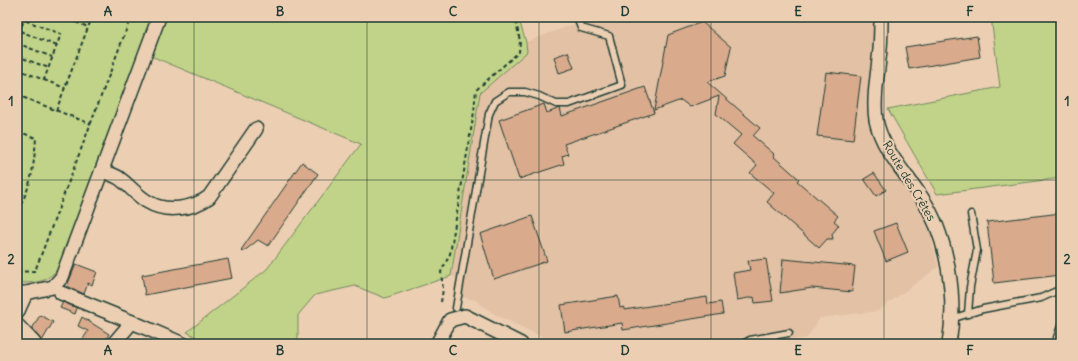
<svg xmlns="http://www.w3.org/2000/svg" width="1078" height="361" font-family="Delius,sans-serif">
	<rect width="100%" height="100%" fill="#eccfb2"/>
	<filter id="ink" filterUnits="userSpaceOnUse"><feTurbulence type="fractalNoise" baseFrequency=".025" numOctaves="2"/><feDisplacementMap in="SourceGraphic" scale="8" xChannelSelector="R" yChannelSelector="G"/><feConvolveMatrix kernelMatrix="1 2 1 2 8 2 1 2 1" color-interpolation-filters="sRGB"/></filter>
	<g filter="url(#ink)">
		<path fill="#e3c1a5" d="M 593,17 L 873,17 L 875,42 L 869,109 L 873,133 L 888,163 L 909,190 L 927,219 L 938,267 L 878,311 L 820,318 L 807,338 L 772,344 L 556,344 L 494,314 L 475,300 L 453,295 L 456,277 L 451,276 L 480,93 L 527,52 L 526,42 Z"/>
		<g fill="#c1d388" stroke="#70885e">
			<path d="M 17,17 L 518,17 L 526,42 L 527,52 L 480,93 L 451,276 L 385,298 L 355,286 L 315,295 L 298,315 L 298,344 L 209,344 L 187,332 L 267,269 L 361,144 L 139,51 L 59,268 C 45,283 37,283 17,283 Z"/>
			<path d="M 991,17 L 1061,17 L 1061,178 L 937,194 L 888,109 L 1000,87 Z"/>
		</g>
		<g fill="#daaa8c" stroke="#1f3d34">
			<path d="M 702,22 L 731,47 L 725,76 L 707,82 L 760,128 L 753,136 L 774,154 L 773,156 L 799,179 L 797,181 L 838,216 L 834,221 L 839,225 L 832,234 L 833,239 L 827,239 L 819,248 L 767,202 L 774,193 L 750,173 L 757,165 L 733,144 L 741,135 L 716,114 L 719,96 L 690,107 L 681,100 L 654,110 L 668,35 Z"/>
			<path d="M 977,36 L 980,57 L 909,69 L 905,47 Z"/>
			<path d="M 568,52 L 574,68 L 559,73 L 554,57 Z"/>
			<path d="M 826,72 L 861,76 L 853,140 L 817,136 Z"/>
			<path d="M 645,87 L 654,113 L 564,144 L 568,154 L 562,156 L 564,164 L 519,179 L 499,120 L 544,104 L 547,113 L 560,108 L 562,116 Z"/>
			<path d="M 302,162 L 318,174 L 268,246 L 258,240 L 243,252 L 241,250 Z"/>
			<path d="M 874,173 L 886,190 L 876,196 L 864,179 Z"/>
			<path d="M 1061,213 L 1061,275 L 994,283 L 987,222 Z"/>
			<path d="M 532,216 L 547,261 L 494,279 L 480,234 Z"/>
			<path d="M 896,223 L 908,252 L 886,261 L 874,231 Z"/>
			<path d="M 228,259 L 232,278 L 145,295 L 142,275 Z"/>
			<path d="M 766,259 L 773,301 L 755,303 L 754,297 L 737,300 L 733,273 L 750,270 L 748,261 Z"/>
			<path d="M 783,259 L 855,266 L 852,292 L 812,288 L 780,293 Z"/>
			<path d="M 76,264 L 97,272 L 92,285 L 88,283 L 84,294 L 67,286 Z"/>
			<path d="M 618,296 L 620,308 L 624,307 L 624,310 L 707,297 L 708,304 L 721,302 L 723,314 L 623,330 L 622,323 L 565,332 L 561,305 Z"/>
			<path d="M 63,302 L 77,308 L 75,314 L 60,308 Z"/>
			<path d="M 40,315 L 53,322 L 42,341 L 32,329 Z"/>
			<path d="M 82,317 L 109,334 L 106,339 L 105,339 L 102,344 L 80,344 L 88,331 L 78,326 Z"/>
		</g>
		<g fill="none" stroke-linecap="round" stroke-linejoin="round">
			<g stroke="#1f3d34" stroke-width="9">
				<g id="service">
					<path d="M 456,308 L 489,114 L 495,101 L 509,92 L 525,92 L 539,96 L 556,104 L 569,104 L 622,85 L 609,36 L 581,28 L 577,17"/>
					<path d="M 968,314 L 970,287 L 977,250 L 971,214"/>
					<path d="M 951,319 L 983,309 L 1041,298 L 1061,289"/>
					<path d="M 743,344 L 750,340 L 789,333"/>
					<path d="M 1055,344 L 1061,326"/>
				</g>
			</g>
			<g stroke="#1f3d34" stroke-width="16">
				<g id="minor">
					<path d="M 881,17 C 881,31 881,45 879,59 C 877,79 873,100 876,120 C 882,150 906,173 922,198 C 948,237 957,298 949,344"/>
					<path d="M 102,170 C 107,173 114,175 119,178 C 129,185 137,196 148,202 C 166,213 193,209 209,197 L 256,129"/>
					<path d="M 17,293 L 26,293 L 53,287 L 62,277 L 159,17"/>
					<path d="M 61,293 L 132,322 L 183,344"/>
					<path d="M 17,313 L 26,293"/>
					<path d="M 115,342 L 132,322"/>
					<path d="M 437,344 L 450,320 L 465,316 L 521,344"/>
				</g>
			</g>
			<g stroke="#1f3d34" stroke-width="19">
				<path id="tertiary" d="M 17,327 L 33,344"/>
			</g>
			<g stroke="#1f3d34" stroke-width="2" stroke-dasharray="4 3" stroke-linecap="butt">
				<path d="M 63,17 L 88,27"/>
				<path d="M 20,31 L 57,46"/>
				<path d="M 17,39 L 25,17"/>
				<path d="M 17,43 L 52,57"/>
				<path d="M 17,56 L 49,68"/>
				<path d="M 17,69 L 44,80 L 61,34 L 24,20"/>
				<path d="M 44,80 L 65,88"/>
				<path d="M 17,95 L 91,124"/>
				<path d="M 56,111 L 92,17"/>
				<path d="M 17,131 L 20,132 L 17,141"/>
				<path d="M 17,210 C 32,188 34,164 36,138 L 20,132"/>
				<path d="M 17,272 L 35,271 L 131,17"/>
				<path d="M 20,282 L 20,272"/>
				<path d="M 441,302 L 443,289 L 441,272 L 450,254 L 474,112 L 476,90 L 519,52 L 520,41 L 515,17"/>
				<path d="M 204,344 L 207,343 L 209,344"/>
			</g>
			<use href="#service" stroke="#eccfb2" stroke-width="6"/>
			<use href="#minor" stroke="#eccfb2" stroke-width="13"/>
			<use href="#tertiary" stroke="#eccfb2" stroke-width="16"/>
		</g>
	</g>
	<path fill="none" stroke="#1f3d34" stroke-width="1" stroke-opacity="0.55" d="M 194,17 L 194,344M 367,17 L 367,344M 539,17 L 539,344M 711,17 L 711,344M 884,17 L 884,344M 17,180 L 1061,180"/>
	<g text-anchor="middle" stroke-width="4" stroke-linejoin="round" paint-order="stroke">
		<g font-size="12" fill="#1f3d34" stroke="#eccfb2">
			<text transform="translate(909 181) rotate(59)" y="4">Route des Crêtes</text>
		</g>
	</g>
	<rect width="1078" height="361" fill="none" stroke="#eccfb2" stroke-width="44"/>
	<rect x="22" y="22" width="1034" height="317" fill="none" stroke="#1f3d34" stroke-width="1.5"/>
	<g font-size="13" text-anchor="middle" font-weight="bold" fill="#1f3d34">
		<text x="108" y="16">A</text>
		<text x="280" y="16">B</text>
		<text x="453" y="16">C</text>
		<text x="625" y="16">D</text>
		<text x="798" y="16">E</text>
		<text x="970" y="16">F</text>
		<text x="11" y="106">1</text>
		<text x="1067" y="106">1</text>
		<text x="11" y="264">2</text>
		<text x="1067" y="264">2</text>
		<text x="108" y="355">A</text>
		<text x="280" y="355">B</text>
		<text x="453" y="355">C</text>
		<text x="625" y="355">D</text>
		<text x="798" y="355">E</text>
		<text x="970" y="355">F</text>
	</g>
</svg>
